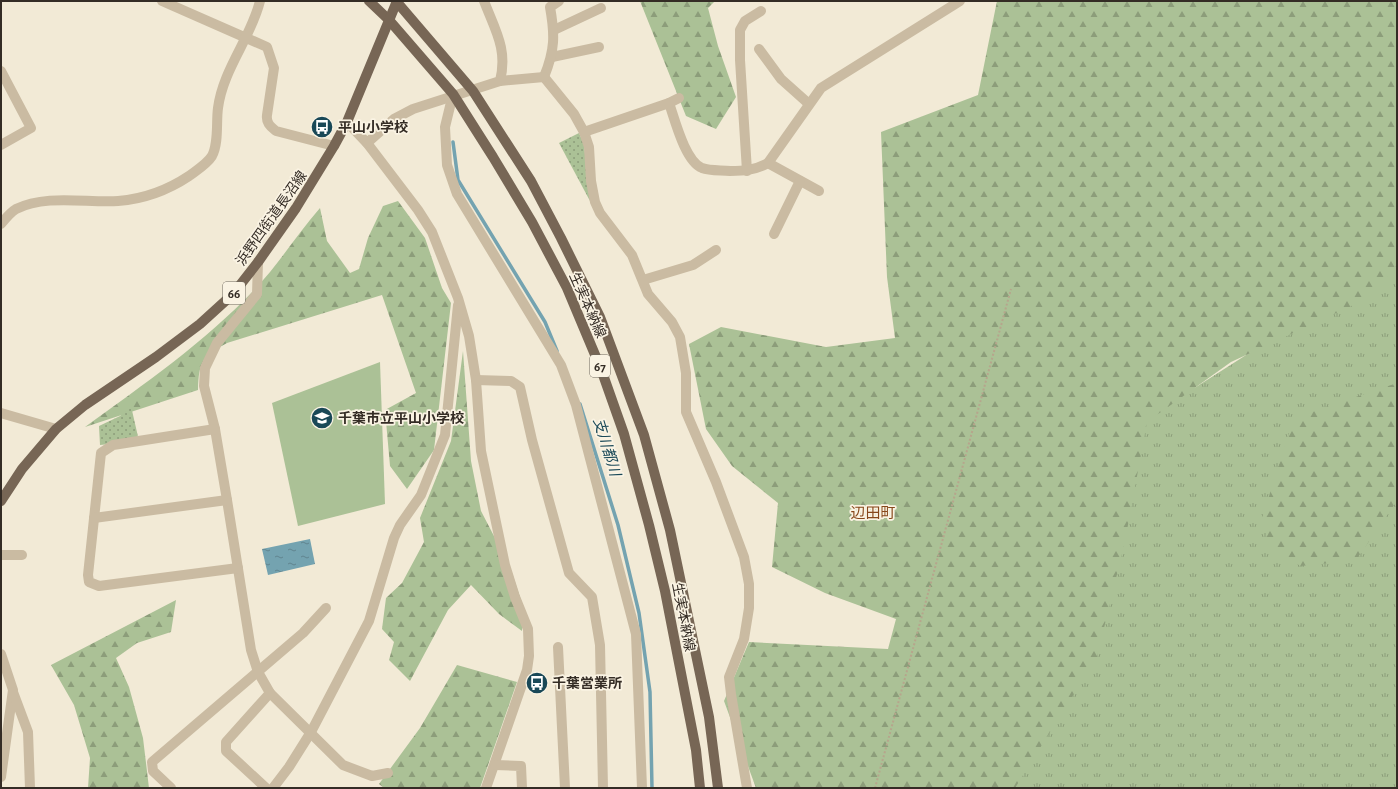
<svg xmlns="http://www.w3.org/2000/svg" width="1398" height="789" font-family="'Alegreya Sans','Noto Sans JP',sans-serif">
	<defs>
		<pattern id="grass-tufts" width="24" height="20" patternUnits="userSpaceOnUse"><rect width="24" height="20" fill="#abc196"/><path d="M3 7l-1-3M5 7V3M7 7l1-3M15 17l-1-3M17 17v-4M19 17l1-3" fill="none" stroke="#8c9d7a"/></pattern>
		<pattern id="forest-firs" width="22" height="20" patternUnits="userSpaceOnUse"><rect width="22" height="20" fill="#abc196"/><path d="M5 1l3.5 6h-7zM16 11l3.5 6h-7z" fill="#8c9d7a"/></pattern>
		<pattern id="park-dots" width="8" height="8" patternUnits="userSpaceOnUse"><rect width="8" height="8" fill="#abc196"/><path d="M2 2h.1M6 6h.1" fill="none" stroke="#8c9d7a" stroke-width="1.8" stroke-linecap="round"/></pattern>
		<pattern id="water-ripples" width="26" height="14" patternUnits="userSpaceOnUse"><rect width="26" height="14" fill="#74a3b0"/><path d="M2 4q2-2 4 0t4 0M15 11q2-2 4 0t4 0" fill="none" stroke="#60858f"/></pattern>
	</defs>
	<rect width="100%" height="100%" fill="#f2ead6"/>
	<path fill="url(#grass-tufts)" d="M 1397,212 L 1397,788 L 991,788 L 1142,407 L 1196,387 L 1370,276 Z"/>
	<g fill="url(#forest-firs)">
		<path d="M 640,1 L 715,1 L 708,8 L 718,46 L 736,97 L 716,129 L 686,116 Z"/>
		<path d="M 997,1 L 1397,1 L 1397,264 L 1375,295 L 1231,362 L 1147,422 L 1125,541 L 1097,657 L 1015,788 L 756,788 L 724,701 L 749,642 L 888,649 L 896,619 L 825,593 L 772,567 L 778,503 L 732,466 L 706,429 L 689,344 L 721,327 L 826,347 L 895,338 L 887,277 L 881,132 L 978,95 Z"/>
		<path d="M 398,201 L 425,238 L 442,288 L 451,303 L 434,450 L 407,489 L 390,466 L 385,410 L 416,393 L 382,295 L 227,343 C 202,357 199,361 198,390 L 85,427 C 144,384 204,343 255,289 C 279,264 297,234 320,208 L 327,241 L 350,273 L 359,269 L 368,238 L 383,206 Z"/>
		<path d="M 463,351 L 471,461 L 481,511 L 510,567 L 523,606 L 522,631 L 499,614 L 471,585 L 448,610 L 410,681 L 389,660 L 394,642 L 382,629 L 386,598 L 402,583 L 424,542 L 420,518 L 451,441 Z"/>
		<path d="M 1397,383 L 1397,501 L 1356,560 L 1301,566 L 1271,551 L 1262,518 L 1294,418 Z"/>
		<path d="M 176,600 L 171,632 L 137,643 L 116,658 L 129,687 L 143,738 L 149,788 L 88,788 L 90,758 L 74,705 L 51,665 Z"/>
		<path d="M 457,665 L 517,682 L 480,788 L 384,788 L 379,784 L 420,728 Z"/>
	</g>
	<g fill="url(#park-dots)">
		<path d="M 579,133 L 584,144 L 590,201 L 559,143 Z"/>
		<path d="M 131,406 L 139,441 L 100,445 L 99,426 L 120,416 Z"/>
	</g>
	<path fill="#abc196" d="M 380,362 L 385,504 L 298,526 L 272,403 Z"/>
	<path fill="url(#water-ripples)" d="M 310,539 L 315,564 L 268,575 L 262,549 Z"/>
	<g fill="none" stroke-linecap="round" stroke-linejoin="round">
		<g stroke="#74a3b0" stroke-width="3.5">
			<path d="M 453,142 L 458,180 L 545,322 L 557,351"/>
			<path d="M 580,404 L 618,525 L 639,613 L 650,692 L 652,788"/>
		</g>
		<path stroke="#b6a58c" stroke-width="2" stroke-dasharray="2 2" stroke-linecap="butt" d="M 875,788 L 1011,289"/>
		<g stroke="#cabba2" stroke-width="10">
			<path d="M 162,1 L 267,47 L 274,68 L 267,115 C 266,123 270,126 276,131 L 334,146"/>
			<path d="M 554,30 L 601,8"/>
			<path d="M 759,49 L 781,79 L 809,104"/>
			<path d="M 552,57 L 599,47"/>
			<path d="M 1,71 L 31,128 L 1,145"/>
			<path d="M 544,77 L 574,114 L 584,132 L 589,147 L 591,181 L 595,202 L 600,213 L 632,255 L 648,294 L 672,322 L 680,337 L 686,373 L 686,412 L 716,482 L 744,557 L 749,584 L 749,608 L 744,639 L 729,677 L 731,694 L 747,788"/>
			<path d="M 544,77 C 555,50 555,35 550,7 L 559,1"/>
			<path d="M 500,81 L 544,77"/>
			<path d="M 453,94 L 445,127 L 447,165 L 457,194 L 561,365 L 576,405 L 636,634 L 642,788"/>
			<path d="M 669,103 C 675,120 685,161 702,168 C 710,171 721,170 730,171 C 744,171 755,170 768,163 L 821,88 L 960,1"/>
			<path d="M 347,122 L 367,143 L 418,210 L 432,232 L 458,298 L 469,336 L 476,380 L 481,451 L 505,565 L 515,597 L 528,629 L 529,656 L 527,670 L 486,788"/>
			<path d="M 584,132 L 669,103 L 679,98"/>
			<path d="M 367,143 L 394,119 L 413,109 L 500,81 C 508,49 495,30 484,1"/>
			<path d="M 768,163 L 819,191"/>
			<path d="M 747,171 L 740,60 L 740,30 L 745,21 L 761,11"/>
			<path d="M 1,224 C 5,219 11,212 16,209 C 46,194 86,203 118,201 C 144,199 168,190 189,176 C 197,170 207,164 212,156 C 219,143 216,122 218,108 C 223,69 251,38 260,1"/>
			<path d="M 774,234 L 800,181"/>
			<path d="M 258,262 L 257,294 L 217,343 L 205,368 L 204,386 L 215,429 L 227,500 L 251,650 L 258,672 L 270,693 L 343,765 L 372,776 L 388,773"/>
			<path d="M 643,280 L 693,265 L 716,250"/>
			<path d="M 476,380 L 511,381 L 520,387 L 532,440 L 569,573 L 592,597 L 600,645 L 603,788"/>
			<path d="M 1,413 L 56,429"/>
			<path d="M 215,429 L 113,445 L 101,453 L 88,575 L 89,582 L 99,586 L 238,568"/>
			<path d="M 94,518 L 227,500"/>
			<path d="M 1,555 L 22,555"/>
			<path d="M 558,647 L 565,788"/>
			<path d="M 1,654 L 13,690 L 1,777"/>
			<path d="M 13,692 L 28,732 L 30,788"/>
			<path d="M 495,765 L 521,766 L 522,788"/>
			<path d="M 171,788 L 153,771 L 152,762 L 303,633 L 326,608"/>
			<path d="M 266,788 L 226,751 L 226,742 L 270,693"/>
			<path d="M 273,788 L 289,767 L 311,732 L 369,621 L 394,538 L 400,525 L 421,495 L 445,435 L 458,305"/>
		</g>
		<g stroke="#765" stroke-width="10">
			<path d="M 369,1 L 389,20 L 453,94 L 493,157 L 532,222 L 567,288 L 601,369 L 624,434 L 649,525 L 665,591 L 696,750 L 700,788"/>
			<path d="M 396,1 L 473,91 L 531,181 L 561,238 L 600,317 L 644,435 L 670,530 L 709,717 L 718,788"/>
			<path d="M 1,501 L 22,469 L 56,429 L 85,405 L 156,357 L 200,324 L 233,294 L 258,262 L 296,208 L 334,146 L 347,122 L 397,1"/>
		</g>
	</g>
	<defs>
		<g id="bus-disc" transform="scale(1.15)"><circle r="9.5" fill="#194857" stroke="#faf3e3"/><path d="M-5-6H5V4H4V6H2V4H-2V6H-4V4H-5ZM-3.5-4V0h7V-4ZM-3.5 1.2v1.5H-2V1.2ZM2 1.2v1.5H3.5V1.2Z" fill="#fff"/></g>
		<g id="school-disc" transform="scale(1.15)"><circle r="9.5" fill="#194857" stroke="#faf3e3"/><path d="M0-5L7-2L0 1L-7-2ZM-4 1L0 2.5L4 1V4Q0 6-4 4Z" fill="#fff"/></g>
	</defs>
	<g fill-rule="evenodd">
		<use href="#bus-disc" x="322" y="127"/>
		<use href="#school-disc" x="322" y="418"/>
		<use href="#bus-disc" x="537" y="683"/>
	</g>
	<g text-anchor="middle" stroke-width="3.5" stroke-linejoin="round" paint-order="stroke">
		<g fill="#faf3e3" stroke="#6f685e" stroke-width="1">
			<rect x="223" y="282" width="22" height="22" rx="3"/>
			<rect x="590" y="355" width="20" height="22" rx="3"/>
		</g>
		<g font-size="13" font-weight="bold" fill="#342c25">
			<text x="234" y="298">66</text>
			<text x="600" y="371">67</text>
		</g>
		<g font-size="14" font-weight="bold" fill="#342c25" stroke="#faf3e3" text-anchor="start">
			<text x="338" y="132">平山小学校</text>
			<text x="338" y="423">千葉市立平山小学校</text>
			<text x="552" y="688">千葉営業所</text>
		</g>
		<g font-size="14" fill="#342c25" stroke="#faf3e3">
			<text transform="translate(271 218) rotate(-55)" y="5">浜野四街道長沼線</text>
			<text transform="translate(588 305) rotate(66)" y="5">生実本納線</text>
			<text transform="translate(684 617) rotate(79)" y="5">生実本納線</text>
		</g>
		<g font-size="15" font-style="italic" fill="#194857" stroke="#faf3e3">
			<text transform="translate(607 447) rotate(73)" y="5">支川都川</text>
		</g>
		<g font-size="15" fill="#87471a" stroke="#faf3e3">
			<text x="873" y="518">辺田町</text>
		</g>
	</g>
	<rect width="1398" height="789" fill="none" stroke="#342c25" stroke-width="4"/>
</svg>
